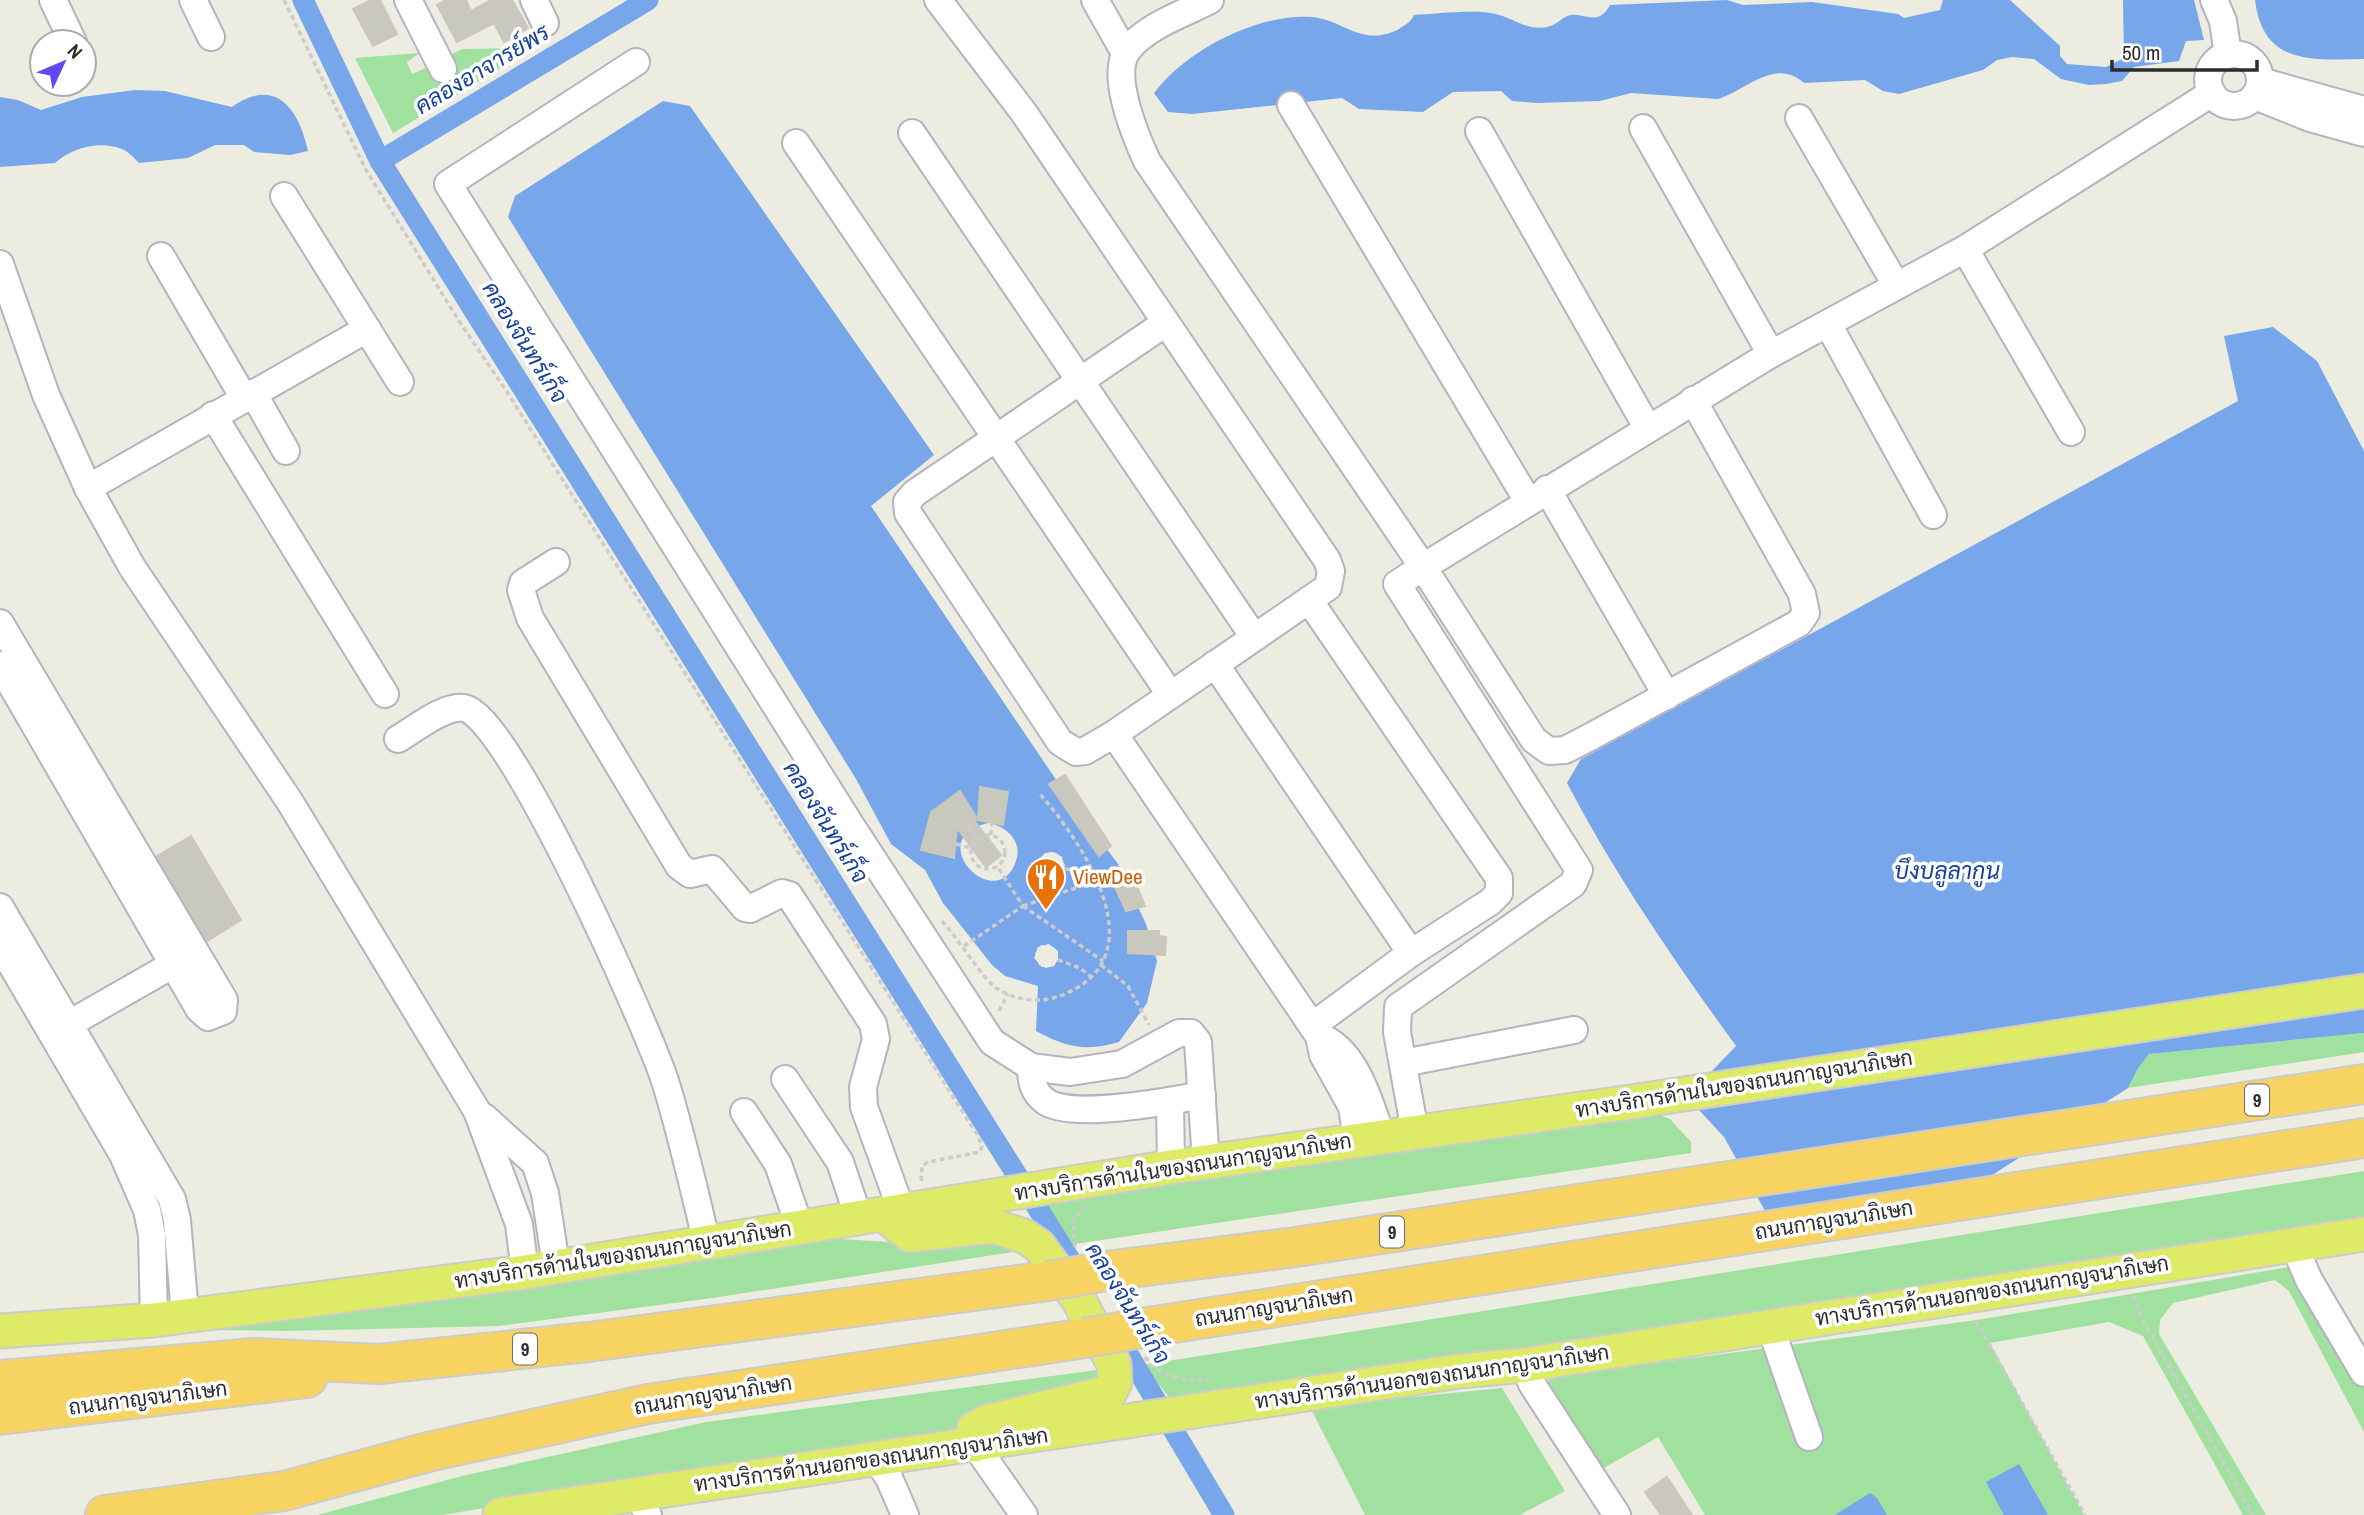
<svg xmlns="http://www.w3.org/2000/svg" width="2364" height="1515" font-family="'Archivo Narrow',Sarabun,sans-serif">
	<rect width="100%" height="100%" fill="#edece0"/>
	<g fill="#a0e19f">
		<path d="M 534,48 L 393,133 L 355,58 L 420,53 L 407,62 L 412,74 L 426,68 L 438,79 L 456,68 L 449,56 L 462,49 Z"/>
		<path d="M 2364,1033 L 2364,1052 L 2128,1088 L 2138,1067 L 2149,1054 Z"/>
		<path d="M 1643,1109 L 1670,1119 L 1691,1142 L 1691,1153 L 1068,1245 L 1043,1205 Z"/>
		<path d="M 2364,1171 L 2364,1223 L 1173,1402 L 1143,1365 Z"/>
		<path d="M 978,1234 L 1027,1250 L 712,1298 L 499,1326 L 286,1331 L 211,1330 L 617,1267 L 841,1239 L 921,1244 Z"/>
		<path d="M 2289,1267 L 2364,1358 L 2364,1432 L 2289,1291 L 2275,1280 L 2173,1303 L 2160,1320 L 2159,1334 L 2266,1515 L 2243,1515 L 2143,1336 L 2109,1322 L 1990,1343 L 2084,1515 L 1705,1515 L 1658,1437 L 1602,1469 L 1548,1386 L 1550,1377 L 1977,1320 Z"/>
		<path d="M 1105,1369 L 1108,1379 L 977,1416 L 954,1431 L 442,1515 L 317,1515 L 462,1476 L 706,1422 Z"/>
		<path d="M 1502,1388 L 1565,1491 L 1520,1515 L 1365,1515 L 1310,1407 Z"/>
	</g>
	<g fill="#78a6ea" fill-rule="evenodd">
		<path d="M 1727,0 L 1743,5 L 1812,2 L 1898,14 L 1904,18 L 1940,10 L 1943,0 L 2010,0 L 2060,46 L 2060,56 L 2067,64 L 2106,67 L 2124,58 L 2123,0 L 2194,0 L 2204,40 L 2186,41 L 2179,61 L 2134,67 L 2122,81 L 2106,84 L 2089,85 L 2061,79 L 2034,59 L 2012,57 L 1997,60 L 1983,70 L 1899,94 L 1883,91 L 1865,80 L 1804,83 C 1775,57 1747,90 1718,99 L 1631,93 L 1600,101 L 1537,103 L 1512,101 L 1501,91 L 1453,92 L 1423,112 L 1359,109 L 1342,98 L 1192,114 L 1168,112 L 1154,93 C 1186,50 1258,13 1312,17 C 1344,20 1362,48 1399,29 C 1405,25 1411,22 1414,15 C 1436,14 1475,9 1496,14 C 1516,19 1531,34 1553,25 C 1558,23 1562,18 1567,16 C 1583,10 1597,29 1610,5 Z"/>
		<path d="M 2255,0 L 2364,0 L 2364,59 C 2311,60 2263,65 2255,0 Z"/>
		<path d="M 135,90 L 165,91 L 232,107 C 275,76 299,108 308,151 L 290,155 L 254,152 L 244,145 L 215,145 L 188,158 L 139,163 C 135,159 128,151 122,149 C 100,140 71,148 55,163 L 0,167 L 0,97 L 18,100 L 41,110 L 82,97 Z"/>
		<path d="M 663,101 L 690,106 L 934,455 L 871,506 L 1065,793 L 1118,864 L 1146,924 L 1157,961 L 1147,1003 L 1119,1042 C 1085,1052 1066,1047 1036,1031 L 1038,986 L 1005,976 L 992,965 L 943,903 L 925,870 L 891,844 L 856,779 L 508,217 L 515,196 ZM 988,823 C 1006,826 1023,841 1016,861 C 997,917 920,838 988,823 ZM 1054,852 L 1062,857 L 1065,869 L 1055,879 L 1046,879 L 1039,872 L 1039,859 L 1045,853 ZM 1041,945 L 1055,948 L 1058,959 L 1054,966 L 1042,967 L 1034,958 Z"/>
		<path d="M 2273,327 L 2317,361 L 2364,451 L 2364,1033 L 2149,1054 L 2138,1068 L 2128,1088 L 1908,1229 L 1784,1245 L 1724,1137 L 1687,1097 L 1736,1046 C 1675,962 1615,875 1567,783 L 1581,759 L 2238,401 L 2224,336 Z"/>
		<path d="M 2019,1464 L 2048,1515 L 2004,1515 L 1986,1482 Z"/>
		<path d="M 1870,1493 L 1877,1498 L 1887,1515 L 1835,1515 Z"/>
	</g>
	<g fill="#edece0" fill-rule="evenodd">
		<path d="M 1050,852 L 1058,854 L 1065,865 L 1062,874 L 1055,879 L 1046,879 L 1037,868 L 1039,859 ZM 1047,856 L 1056,857 L 1061,862 L 1061,869 L 1054,876 L 1047,875 L 1042,870 L 1041,863 Z"/>
		<path d="M 1049,944 L 1058,951 L 1058,959 L 1054,966 L 1046,968 L 1039,965 L 1035,954 L 1038,947 ZM 1048,947 L 1055,952 L 1055,958 L 1046,965 L 1041,963 L 1038,955 L 1040,950 Z"/>
	</g>
	<g fill="none" stroke-linecap="round" stroke-linejoin="round">
		<g stroke="#78a6ea" stroke-width="21">
			<path d="M 303,0 L 380,161 L 1084,1282"/>
			<path d="M 380,161 L 648,0"/>
			<path d="M 1112,1327 L 1224,1515"/>
		</g>
	</g>
	<g fill="#c9c8bf" stroke="#c9c8b9" stroke-width="2">
		<path d="M 371,0 L 380,0 L 397,34 L 373,46 L 353,9 Z"/>
		<path d="M 446,0 L 466,0 L 471,11 L 491,0 L 512,0 L 528,28 L 504,42 L 494,23 L 457,42 L 437,5 Z"/>
		<path d="M 1065,775 L 1111,846 L 1099,856 L 1049,784 Z"/>
		<path d="M 980,787 L 1008,792 L 1003,825 L 978,820 Z"/>
		<path d="M 960,791 L 978,820 L 973,819 L 1001,855 L 986,867 L 957,828 L 954,858 L 921,850 L 931,812 Z"/>
		<path d="M 191,836 L 241,920 L 207,941 L 157,856 Z"/>
		<path d="M 1134,879 L 1145,906 L 1126,911 L 1115,887 Z"/>
		<path d="M 1128,931 L 1159,931 L 1159,936 L 1166,937 L 1165,955 L 1128,953 Z"/>
		<path d="M 1667,1477 L 1692,1515 L 1661,1515 L 1645,1492 Z"/>
	</g>
	<g fill="none" stroke-linecap="round" stroke-linejoin="round">
		<g stroke="#b5b3bf" stroke-width="30">
			<g id="minor">
				<path d="M 53,0 L 73,42"/>
				<path d="M 193,0 L 211,37"/>
				<path d="M 408,0 L 443,69"/>
				<path d="M 534,0 L 545,23"/>
				<path d="M 938,0 L 1024,113 L 1327,560 L 1331,571 L 1328,587 L 1114,734 L 1085,751 L 1076,752 L 1060,742 L 908,513 L 907,502 L 915,493 L 1164,324"/>
				<path d="M 1095,0 L 1125,53"/>
				<path d="M 1210,0 C 1184,14 1145,26 1127,51 C 1110,76 1136,137 1147,161 L 1423,567 L 1771,354 L 1965,249 L 2212,93"/>
				<path d="M 2214,0 L 2223,21 L 2228,55"/>
				<circle cx="2234" cy="80" r="26"/>
				<path d="M 636,62 L 448,184 L 850,824 L 992,1042 L 1031,1067 L 1070,1072 L 1122,1064 L 1179,1033 L 1191,1033 L 1198,1042 L 1206,1162"/>
				<path d="M 2260,81 L 2364,110"/>
				<path d="M 2255,96 L 2310,118 L 2364,133"/>
				<path d="M 1291,105 L 1528,501"/>
				<path d="M 1799,118 L 1896,285"/>
				<path d="M 1643,128 L 1771,354"/>
				<path d="M 1479,131 L 1647,427"/>
				<path d="M 912,133 L 1254,637"/>
				<path d="M 796,143 L 1170,694"/>
				<path d="M 284,196 L 400,382"/>
				<path d="M 1965,249 L 2071,432"/>
				<path d="M 161,256 L 244,398"/>
				<path d="M 0,264 L 46,395 L 88,488 L 132,567 L 290,802 L 477,1111 L 519,1224 L 525,1272"/>
				<path d="M 1828,324 L 1933,515"/>
				<path d="M 253,393 L 286,451"/>
				<path d="M 213,415 L 385,694"/>
				<path d="M 88,488 L 367,329"/>
				<path d="M 1547,489 L 1667,696"/>
				<path d="M 556,562 L 523,583 L 521,590 L 530,618 L 679,866 L 690,874 L 712,869 L 745,908 L 750,909 L 782,893 L 789,895 L 873,1024 L 876,1039 L 863,1087 L 864,1107 L 902,1212"/>
				<path d="M 1309,600 L 1499,878 L 1499,893 L 1490,902 L 1411,953 L 1312,1026"/>
				<path d="M 0,623 L 224,1000 L 223,1011 L 208,1017 L 199,1009 L 0,665"/>
				<path d="M 1215,664 L 1411,953"/>
				<path d="M 1114,734 L 1319,1036 L 1323,1055 L 1352,1107 L 1357,1140"/>
				<path d="M 398,739 C 415,729 444,705 464,708 C 509,715 649,1030 666,1084 C 682,1136 694,1190 707,1243"/>
				<path d="M 0,907 L 172,1199 L 177,1220 L 185,1314"/>
				<path d="M 0,945 L 123,1155 L 147,1210 L 152,1235 L 154,1320"/>
				<path d="M 55,1032 L 188,956"/>
				<path d="M 1319,1036 C 1357,1051 1369,1102 1382,1137"/>
				<path d="M 1403,1063 L 1574,1030"/>
				<path d="M 1031,1067 C 1031,1081 1033,1092 1045,1101 C 1070,1120 1170,1101 1202,1095"/>
				<path d="M 785,1079 L 840,1162 L 859,1219"/>
				<path d="M 1170,1101 L 1171,1167"/>
				<path d="M 744,1112 L 778,1164 L 800,1228"/>
				<path d="M 484,1117 L 535,1163 L 545,1193 L 556,1265"/>
				<path d="M 1415,1132 L 1397,1032 L 1398,1007 L 1573,884 L 1579,870 L 1397,584 L 1423,567 L 1534,740 L 1549,751 L 1565,750 L 1592,736 L 1799,623 L 1806,613 L 1802,594 L 1693,400"/>
				<path d="M 2294,1245 L 2309,1280 L 2364,1373"/>
				<path d="M 1770,1326 L 1809,1437"/>
				<path d="M 1525,1365 L 1532,1384 L 1617,1515"/>
				<path d="M 975,1445 L 1024,1515"/>
				<path d="M 877,1460 L 889,1478 L 905,1515"/>
				<path d="M 637,1492 L 648,1515"/>
			</g>
		</g>
		<g stroke="#ccc" stroke-width="37">
			<g id="major">
				<path d="M 884,1215 L 910,1235 L 994,1226 L 1026,1237 L 1039,1246 L 1078,1299 L 1114,1364 L 1115,1382 L 1110,1392 L 986,1422 L 974,1429 L 975,1445"/>
				<path d="M 0,1331 L 154,1320 L 525,1272 L 1171,1167 L 1631,1102 L 2364,991"/>
				<path d="M 500,1515 L 1460,1371 L 1525,1365 L 2364,1234"/>
			</g>
		</g>
		<g stroke="#ccc" stroke-width="42">
			<g id="highway">
				<path d="M 1106,1271 L 1296,1247 L 2364,1084"/>
				<path d="M 1142,1328 L 2364,1138"/>
				<path d="M 0,1380 L 254,1358 L 379,1364 L 589,1342 L 1048,1281"/>
				<path d="M 0,1415 L 307,1378"/>
				<path d="M 105,1515 L 284,1491 L 428,1452 L 648,1404 L 1085,1338"/>
			</g>
		</g>
		<g stroke="#ccc" stroke-width="3.5" stroke-dasharray="5 3.5" stroke-linecap="butt">
			<path d="M 284,0 L 366,170 L 459,321 L 507,392 L 978,1136 L 982,1146 L 980,1152 L 928,1162 L 922,1166 L 921,1182"/>
			<path d="M 968,826 L 977,839"/>
			<path d="M 991,835 L 992,823"/>
			<circle cx="988" cy="852" r="17"/>
			<path d="M 956,844 L 971,848"/>
			<path d="M 1065,869 L 1092,871"/>
			<path d="M 1023,906 L 1103,961"/>
			<path d="M 1023,906 L 1096,881"/>
			<path d="M 942,921 C 955,935 985,981 996,988 C 1018,1002 1044,1004 1067,993 C 1157,953 1082,842 1040,794"/>
			<path d="M 964,946 L 1023,906 L 997,866"/>
			<path d="M 1058,960 L 1080,968 L 1091,977"/>
			<path d="M 1101,965 L 1128,986 L 1149,1025"/>
			<path d="M 999,1011 L 1008,994"/>
			<path d="M 1075,1247 L 1073,1219 L 1085,1208"/>
			<path d="M 2133,1296 L 2145,1324 L 2253,1515"/>
			<path d="M 1976,1321 L 2085,1515"/>
			<path d="M 1145,1357 C 1161,1378 1185,1381 1209,1380"/>
		</g>
		<use href="#minor" stroke="#fff" stroke-width="26"/>
		<use href="#major" stroke="#deeb67" stroke-width="33"/>
		<use href="#highway" stroke="#f7d461" stroke-width="38"/>
		<g stroke="#ccc" stroke-width="42" stroke-linecap="butt">
			<g id="highway-bridge">
				<path d="M 1048,1281 L 1106,1271"/>
				<path d="M 1085,1338 L 1142,1328"/>
			</g>
		</g>
		<use href="#highway-bridge" stroke="#f7d461" stroke-width="38"/>
	</g>
	<defs>
		<g id="restaurant-pin" transform="scale(2.0125)"><path d="M0 17L-7.5 6A9.5 9.5 0 1 1 7.5 6Z" fill="#e8710a" stroke="#fff"/><path d="M-5-6h1v4h1v-4h1v4h1v-4h1v5L-1.5 .5V6h-2V.5L-5-1ZM5-6V6H3V1.5H1.5Q1.5-4 5-6Z" fill="#fff"/></g>
	</defs>
	<g fill-rule="evenodd">
		<use href="#restaurant-pin" x="1046" y="877"/>
	</g>
	<g text-anchor="middle" stroke-width="7" stroke-linejoin="round" paint-order="stroke">
		<g fill="#fff" stroke="#6b6b6b" stroke-width="2">
			<rect x="2245" y="1084.5" width="24" height="31" rx="5"/>
			<rect x="1380" y="1216.5" width="24" height="31" rx="5"/>
			<rect x="513" y="1333.5" width="24" height="31" rx="5"/>
		</g>
		<g font-size="19" font-weight="bold" fill="#2c2c2c">
			<text x="2257" y="1107">9</text>
			<text x="1392" y="1239">9</text>
			<text x="525" y="1356">9</text>
		</g>
		<g font-size="21" fill="#c56008" stroke="#fff" text-anchor="start">
			<text x="1073" y="884">ViewDee</text>
		</g>
		<g font-size="21" fill="#2c2c2c" stroke="#fff">
			<text transform="translate(1744 1084) rotate(-9)" y="7">ทางบริการด้านในของถนนกาญจนาภิเษก</text>
			<text transform="translate(1183 1167) rotate(-9)" y="7">ทางบริการด้านในของถนนกาญจนาภิเษก</text>
			<text transform="translate(1834 1220) rotate(-9)" y="7">ถนนกาญจนาภิเษก</text>
			<text transform="translate(623 1255) rotate(-9)" y="7">ทางบริการด้านในของถนนกาญจนาภิเษก</text>
			<text transform="translate(1992 1291) rotate(-9)" y="7">ทางบริการด้านนอกของถนนกาญจนาภิเษก</text>
			<text transform="translate(1274 1307) rotate(-9)" y="7">ถนนกาญจนาภิเษก</text>
			<text transform="translate(1432 1377) rotate(-8)" y="7">ทางบริการด้านนอกของถนนกาญจนาภิเษก</text>
			<text transform="translate(713 1395) rotate(-9)" y="7">ถนนกาญจนาภิเษก</text>
			<text transform="translate(148 1398) rotate(-7)" y="7">ถนนกาญจนาภิเษก</text>
			<text transform="translate(871 1460) rotate(-8)" y="7">ทางบริการด้านนอกของถนนกาญจนาภิเษก</text>
		</g>
		<g font-size="23" font-style="italic" fill="#143f99" stroke="#fff">
			<text transform="translate(482 69) rotate(-31)" y="8">คลองอาจารย์พร</text>
			<text transform="translate(525 342) rotate(58)" y="8">คลองจันทร์เก็จ</text>
			<text transform="translate(826 822) rotate(58)" y="8">คลองจันทร์เก็จ</text>
			<text x="1947" y="879">บึงบลูลากูน</text>
			<text transform="translate(1128 1303) rotate(58)" y="8">คลองจันทร์เก็จ</text>
		</g>
	</g>
	<g transform="translate(63 63) rotate(46)"><circle r="33" fill="#ffffff" stroke="#ababab" stroke-width="2"/>
	<path d="M0-5L12 26L0 18L-12 26Z" fill="#6048f2"/>
	<text y="-10" font-size="19" font-weight="bold" text-anchor="middle" fill="#2c2c2c">N</text>
	</g>
	<path d="M2112 60v10h145v-10" fill="none" stroke="#2c2c2c" stroke-width="3.5"/>
	<text x="2122" y="60" font-size="21" fill="#2c2c2c" stroke="#ffffff" stroke-width="5" paint-order="stroke">50 m</text>
</svg>
